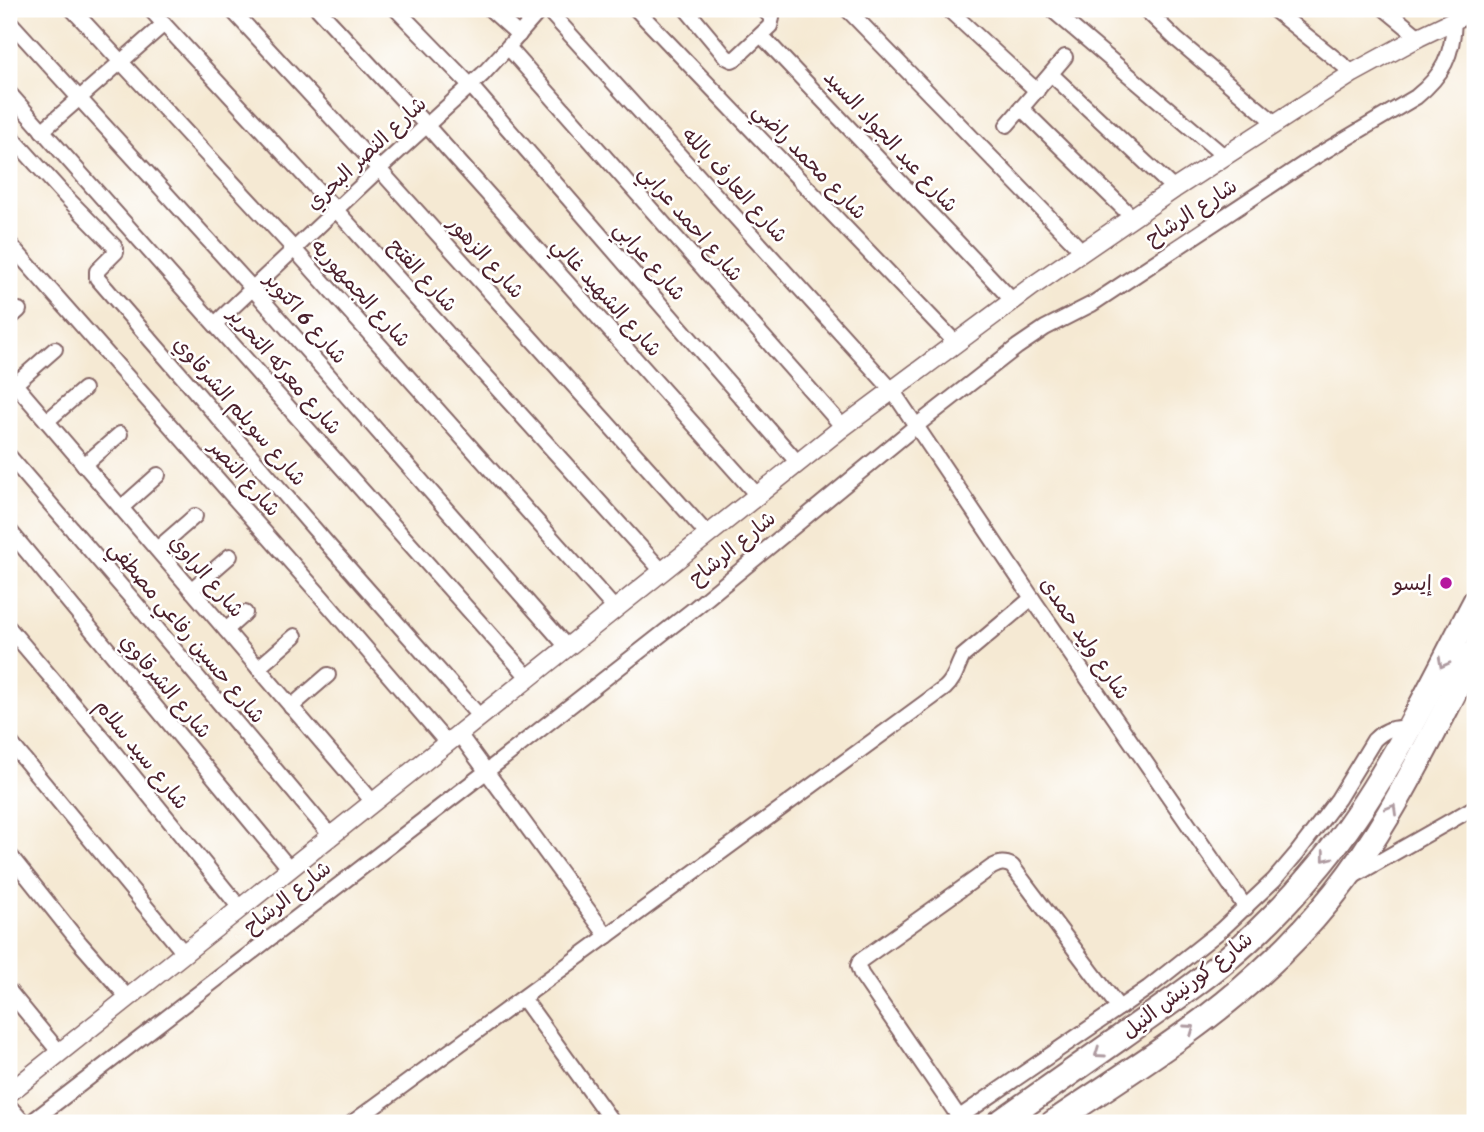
<svg xmlns="http://www.w3.org/2000/svg" width="1484" height="1132" font-family="Sriracha,'Playpen Sans Arabic',sans-serif">
	<rect width="100%" height="100%" fill="#fff"/>
	<filter id="ink" filterUnits="userSpaceOnUse"><feTurbulence type="fractalNoise" baseFrequency=".0143" numOctaves="2"/><feDisplacementMap in="SourceGraphic" scale="14" xChannelSelector="R" yChannelSelector="G"/><feConvolveMatrix kernelMatrix="1 2 1 2 8 2 1 2 1" color-interpolation-filters="sRGB"/></filter>
	<filter id="wash" filterUnits="userSpaceOnUse"><feTurbulence type="fractalNoise" baseFrequency=".00686" numOctaves="4" result="noise"/><feDisplacementMap in="SourceGraphic" scale="28" xChannelSelector="R" yChannelSelector="G"/><feGaussianBlur stdDeviation="1.57" result="paint"/><feColorMatrix in="noise" values="0 0 0 0 0 0 0 0 0 0 0 0 0 0 0 0 0 1.4 0 .05"/><feComposite in="paint" operator="in"/></filter>
	<g filter="url(#wash)">
		<rect width="100%" height="100%" fill="#f5e9d3"/>
	</g>
	<g filter="url(#ink)">
		<g fill="none" stroke-linecap="round" stroke-linejoin="round">
			<g stroke="#866666" stroke-width="18">
				<g id="minor">
					<path d="M 72,9 L 294,249 L 615,609"/>
					<path d="M 150,9 L 336,210 L 662,571"/>
					<path d="M 231,9 L 379,169 L 708,535"/>
					<path d="M 318,9 L 427,126 L 757,495"/>
					<path d="M 396,9 L 471,86 L 798,463"/>
					<path d="M 490,9 L 519,35"/>
					<path d="M 547,9 L 892,390 L 1032,598 L 1246,908"/>
					<path d="M 636,9 L 955,342"/>
					<path d="M 686,9 L 726,57 L 732,60 L 736,58 L 770,26 L 772,18 L 763,9"/>
					<path d="M 847,9 L 1082,251"/>
					<path d="M 948,9 L 1037,91"/>
					<path d="M 1051,9 L 1224,156"/>
					<path d="M 1145,9 L 1176,39 L 1275,123"/>
					<path d="M 1273,9 L 1353,73"/>
					<path d="M 1385,9 L 1419,37"/>
					<path d="M 9,21 L 252,288 L 567,647"/>
					<path d="M 761,35 L 1012,300"/>
					<path d="M 508,47 L 843,427"/>
					<path d="M 1051,74 L 1174,189"/>
					<path d="M 9,93 L 529,678"/>
					<path d="M 1021,108 L 1132,217"/>
					<path d="M 1007,125 L 1065,57"/>
					<path d="M 42,131 L 164,24"/>
					<path d="M 9,134 L 66,197 L 114,246 L 116,252 L 97,271 L 97,278 L 330,547 L 480,717"/>
					<path d="M 9,243 L 319,594 L 447,743"/>
					<path d="M 9,319 L 19,310"/>
					<path d="M 215,324 L 379,169 L 483,74 L 508,47 L 541,9"/>
					<path d="M 9,377 L 373,802"/>
					<path d="M 15,384 L 55,349"/>
					<path d="M 47,421 L 84,389"/>
					<path d="M 9,456 L 133,600 L 331,836"/>
					<path d="M 84,465 L 120,434"/>
					<path d="M 121,508 L 158,475"/>
					<path d="M 9,530 L 290,869"/>
					<path d="M 157,549 L 195,516"/>
					<path d="M 191,590 L 230,556"/>
					<path d="M 9,628 L 105,741 L 240,908"/>
					<path d="M 226,630 L 245,613"/>
					<path d="M 258,668 L 295,636"/>
					<path d="M 291,707 L 328,675"/>
					<path d="M 459,734 L 607,936"/>
					<path d="M 9,741 L 184,953"/>
					<path d="M 9,854 L 80,943 L 128,998"/>
					<path d="M 1352,877 L 1475,807"/>
					<path d="M 9,991 L 60,1053"/>
					<path d="M 523,998 L 613,1123"/>
					<path d="M 9,1106 L 24,1123"/>
					<path d="M 30,1123 L 487,771 L 695,608 L 916,426 L 1017,347 L 1045,328 L 1092,304 L 1308,161 L 1416,97 C 1443,75 1453,55 1454,20"/>
					<path d="M 352,1123 L 945,688 C 956,678 956,668 963,656 L 1032,598"/>
					<path d="M 951,1123 L 1148,988 L 1221,930 L 1274,880 L 1297,853 L 1338,799 L 1374,740 C 1384,730 1394,726 1408,729"/>
					<path d="M 963,1123 L 861,974 L 858,966 L 860,961 L 992,867 C 1000,863 1004,862 1012,866 L 1119,1008"/>
				</g>
			</g>
			<g stroke="#866666" stroke-width="21">
				<path id="tertiary" d="M 9,1093 L 843,427 L 1034,285 L 1174,189 L 1353,73 L 1419,37 L 1475,10"/>
			</g>
			<g stroke="#866666" stroke-width="28">
				<g id="trunk">
					<path d="M 999,1123 C 1040,1094 1080,1066 1121,1037 C 1157,1011 1194,987 1228,958 C 1262,930 1293,897 1321,863 C 1385,785 1428,691 1475,602"/>
					<path d="M 1053,1123 C 1123,1075 1197,1031 1260,973 C 1311,927 1355,872 1390,812 C 1421,760 1447,706 1475,652"/>
				</g>
			</g>
			<use href="#minor" stroke="#fff" stroke-width="14"/>
			<use href="#tertiary" stroke="#fff" stroke-width="18"/>
			<use href="#trunk" stroke="#fff" stroke-width="24"/>
		</g>
		<defs><path id="oneway-chevron" d="M-2-3.5L2.5 0L-2 3.5" fill="none" stroke-width="1.6" stroke-linecap="round" stroke-linejoin="round" transform="scale(1.75)"/></defs>
		<g stroke="#ae9aa0">
			<use href="#oneway-chevron" transform="translate(1443 663) rotate(118)"/>
			<use href="#oneway-chevron" transform="translate(1392 809) rotate(-60)"/>
			<use href="#oneway-chevron" transform="translate(1326 857) rotate(128)"/>
			<use href="#oneway-chevron" transform="translate(1190 1029) rotate(-35)"/>
			<use href="#oneway-chevron" transform="translate(1099 1053) rotate(145)"/>
		</g>
	</g>
	<circle fill="#b5179e" stroke="#fff" stroke-width="2.5" cx="1446" cy="583" r="7"/>
	<g text-anchor="middle" stroke-width="5" stroke-linejoin="round" paint-order="stroke">
		<g font-size="21" fill="#4a1f2b" stroke="#fff">
			<text transform="translate(891 141) rotate(47)" y="7">شارع عبد الجواد السيد</text>
			<text transform="translate(366 153) rotate(-43)" y="7">شارع النصر البحري</text>
			<text transform="translate(810 161) rotate(46)" y="7">شارع محمد راضي</text>
			<text transform="translate(735 185) rotate(48)" y="7">شارع العارف بالله</text>
			<text transform="translate(1191 212) rotate(-33)" y="7">شارع الرشاح</text>
			<text transform="translate(691 223) rotate(49)" y="7">شارع احمد عرابي</text>
			<text transform="translate(486 257) rotate(48)" y="7">شارع الزهور</text>
			<text transform="translate(650 261) rotate(49)" y="7">شارع عرابي</text>
			<text transform="translate(423 275) rotate(48)" y="7">شارع الفتح</text>
			<text transform="translate(361 293) rotate(48)" y="7">شارع الجمهوريه</text>
			<text transform="translate(607 297) rotate(48)" y="7">شارع الشهيد غالي</text>
			<text transform="translate(306 318) rotate(49)" y="7">شارع 6 اكتوبر</text>
			<text transform="translate(285 371) rotate(49)" y="7">شارع معركه التحرير</text>
			<text transform="translate(240 411) rotate(49)" y="7">شارع سويلم الشرقاوي</text>
			<text transform="translate(245 478) rotate(48)" y="7">شارع النصر</text>
			<text transform="translate(732 548) rotate(-39)" y="7">شارع الرشاح</text>
			<text transform="translate(207 576) rotate(49)" y="7">شارع الراوي</text>
			<text transform="translate(187 632) rotate(50)" y="7">شارع حسين رفاعي مصطفي</text>
			<text transform="translate(1085 638) rotate(56)" y="7">شارع وليد حمدى</text>
			<text transform="translate(166 686) rotate(50)" y="7">شارع الشرقاوي</text>
			<text transform="translate(142 754) rotate(51)" y="7">شارع سيد سلام</text>
			<text transform="translate(287 897) rotate(-38)" y="7">شارع الرشاح</text>
			<text transform="translate(1187 985) rotate(-38)" y="7">شارع كورنيش النيل</text>
		</g>
		<g font-size="21" fill="#4a1f2b" stroke="#fff" text-anchor="end">
			<text x="1432" y="590">إيسو</text>
		</g>
	</g>
	<rect width="1484" height="1132" fill="none" stroke="#fff" stroke-width="35"/>
</svg>
